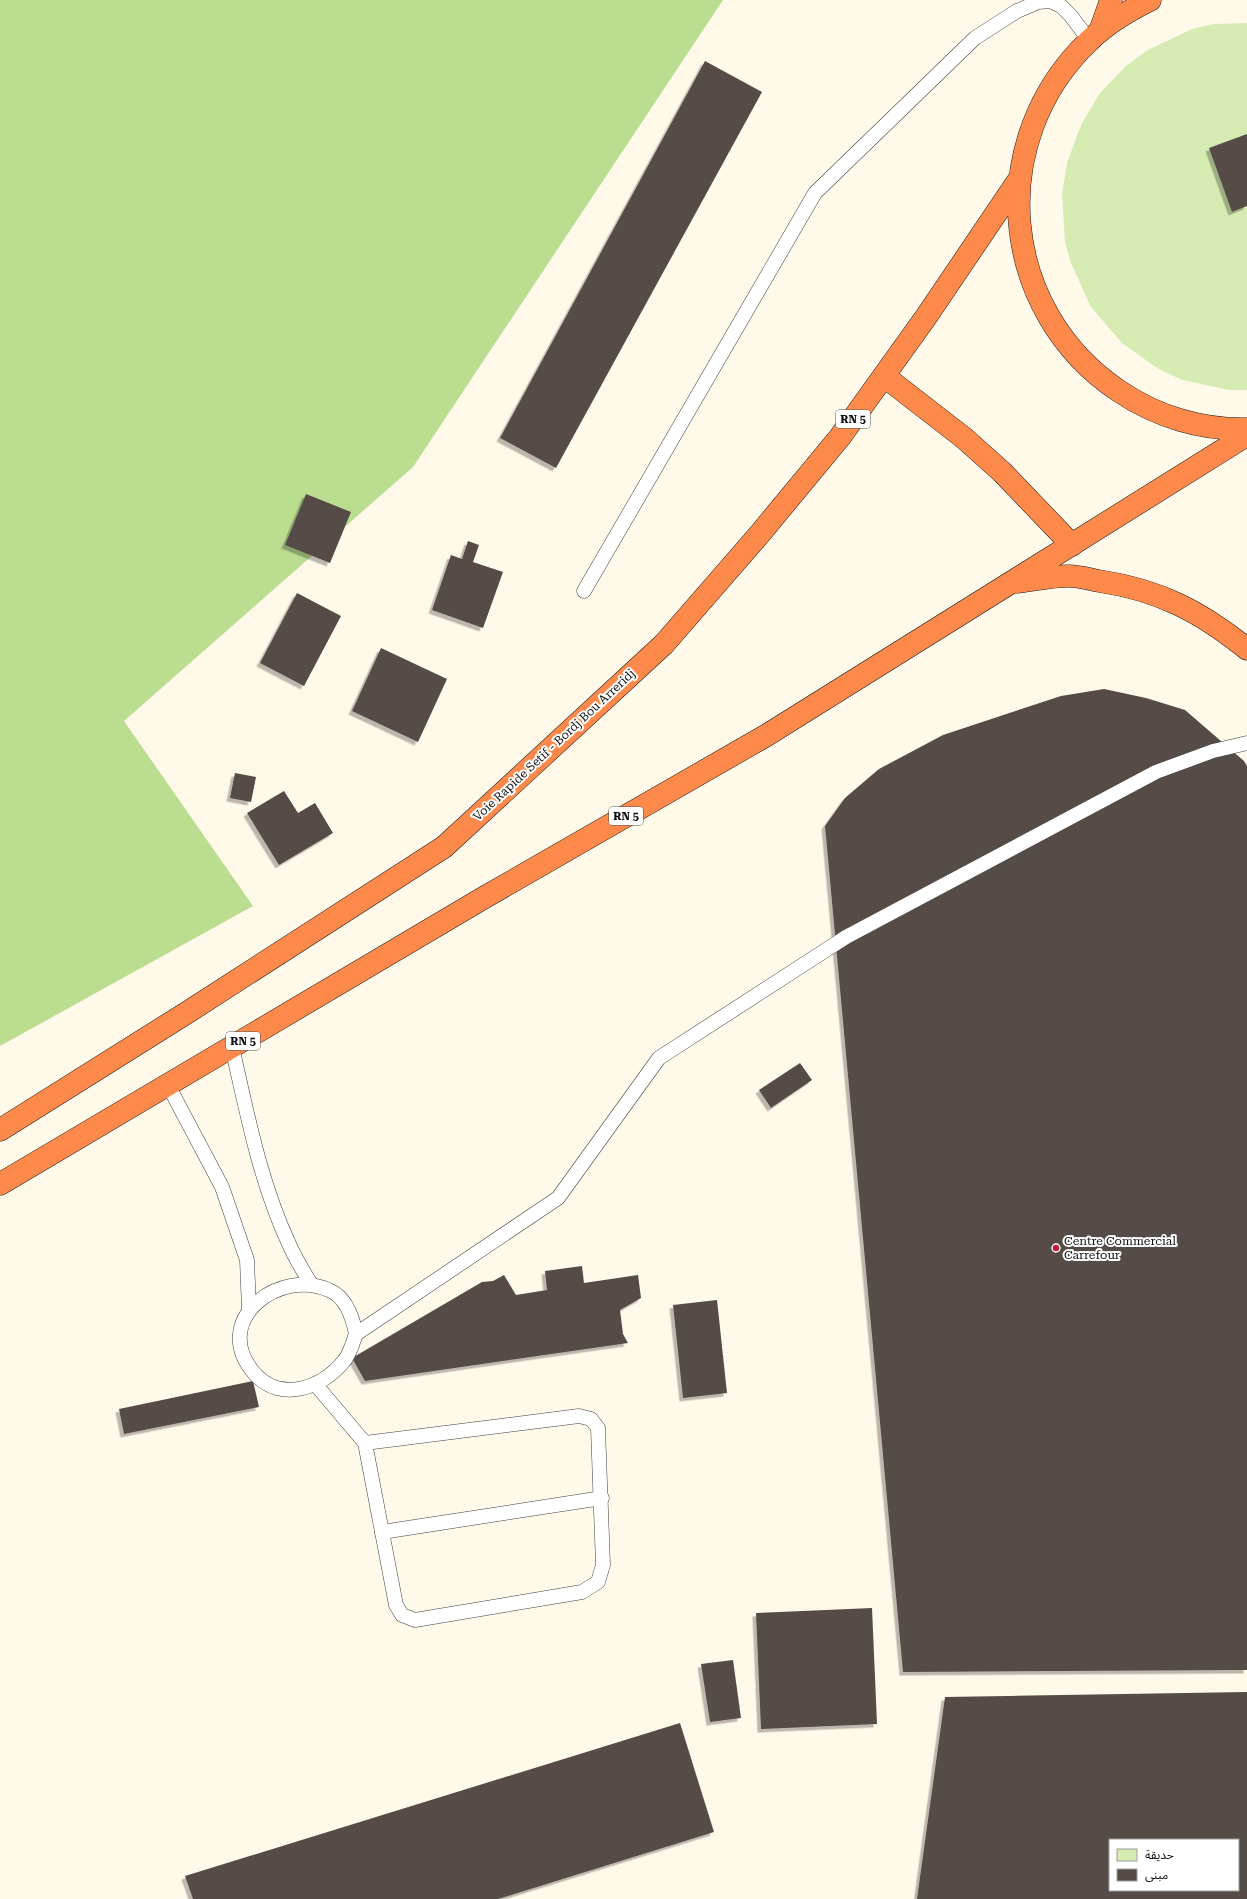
<svg xmlns="http://www.w3.org/2000/svg" width="1247" height="1899" font-family="'Roboto Serif','Noto Sans Arabic',serif">
	<defs>
		<filter id="shadow"><feDropShadow dx="-3.5" dy="3.5" stdDeviation="0" flood-color="#0004"/></filter>
	</defs>
	<rect width="100%" height="100%" fill="#fff9ea"/>
	<path fill="#d6ebb2" d="M 1247,23 L 1247,390 L 1229,390 L 1182,380 L 1157,368 L 1122,343 L 1091,307 L 1071,263 L 1065,242 L 1062,194 L 1067,163 L 1081,125 L 1100,93 L 1126,66 L 1148,50 L 1192,29 L 1214,24 Z"/>
	<path fill="#bbdd90" d="M 0,0 L 723,0 L 413,467 L 124,721 L 253,906 L 0,1046 Z"/>
	<g fill="#554b47" fill-rule="evenodd" filter="url(#shadow)">
		<path d="M 705,61 L 762,92 L 556,468 L 500,438 Z"/>
		<path d="M 1247,134 L 1247,206 L 1232,212 L 1209,148 Z"/>
		<path d="M 306,494 L 351,512 L 330,563 L 285,545 Z"/>
		<path d="M 468,541 L 479,545 L 473,562 L 503,572 L 483,628 L 432,610 L 451,555 L 462,559 Z"/>
		<path d="M 297,593 L 341,616 L 304,686 L 260,663 Z"/>
		<path d="M 381,648 L 447,679 L 418,742 L 352,711 Z"/>
		<path d="M 1104,689 L 1146,698 L 1185,710 L 1244,761 L 1247,766 L 1247,1670 L 903,1672 L 825,826 L 845,798 L 879,769 L 943,735 L 1061,696 Z"/>
		<path d="M 235,773 L 256,777 L 251,802 L 230,798 Z"/>
		<path d="M 284,791 L 298,813 L 315,803 L 333,833 L 279,865 L 247,813 Z"/>
		<path d="M 800,1063 L 812,1080 L 771,1108 L 759,1090 Z"/>
		<path d="M 582,1266 L 584,1283 L 638,1275 L 641,1298 L 620,1310 L 623,1334 L 628,1343 L 365,1381 L 352,1358 L 482,1282 L 493,1281 L 504,1275 L 516,1295 L 547,1290 L 545,1271 Z"/>
		<path d="M 717,1300 L 727,1393 L 683,1398 L 673,1305 Z"/>
		<path d="M 253,1381 L 259,1407 L 124,1434 L 119,1409 Z"/>
		<path d="M 872,1608 L 877,1724 L 761,1729 L 756,1613 Z"/>
		<path d="M 733,1660 L 741,1718 L 710,1722 L 701,1664 Z"/>
		<path d="M 1247,1692 L 1247,1899 L 917,1899 L 945,1697 ZM 1110,1840 L 1238,1840 L 1238,1890 L 1110,1890 Z"/>
		<path d="M 680,1723 L 714,1832 L 498,1899 L 193,1899 L 185,1876 Z"/>
	</g>
	<g fill="none" stroke-linecap="round" stroke-linejoin="round">
		<g stroke="#3f3f3f" stroke-width="15">
			<g id="lane">
				<path d="M 584,591 L 815,193 L 975,38 L 1017,11 L 1038,2 L 1050,1 L 1061,6 L 1071,16 L 1089,40"/>
				<path d="M 232,1047 C 247,1113 260,1182 289,1244 C 295,1258 303,1271 311,1284"/>
				<path d="M 168,1085 L 222,1187 L 247,1260 L 249,1309"/>
				<path d="M 356,1334 C 353,1319 346,1298 331,1291 C 280,1266 208,1321 255,1374 C 281,1403 322,1388 344,1361 C 350,1354 353,1342 356,1334 L 558,1198 L 659,1058 L 846,937 L 1156,772 L 1213,751 L 1247,743"/>
				<path d="M 316,1385 L 365,1443 L 396,1605 L 402,1615 L 415,1620 L 582,1592 L 598,1582 L 603,1565 L 598,1428 L 591,1419 L 579,1416 L 365,1443"/>
				<path d="M 382,1532 L 602,1498"/>
			</g>
		</g>
		<g stroke="#1d1d1d" stroke-width="23">
			<g id="highway">
				<path d="M 1150,0 C 1128,11 1107,23 1089,41 C 984,141 999,311 1119,391 C 1157,417 1202,430 1247,429"/>
				<path d="M 1100,31 L 1111,0"/>
				<path d="M 884,376 L 964,438 L 1002,472 L 1072,545"/>
				<path d="M 1017,582 C 1034,580 1052,576 1069,576 C 1078,576 1089,579 1099,581 C 1159,590 1200,611 1247,649"/>
				<path d="M 0,1130 L 188,1012 L 444,847 L 664,644 L 758,536 L 840,437 L 926,317 L 1020,178"/>
				<path d="M 0,1184 L 485,897 L 767,735 L 1247,435"/>
			</g>
		</g>
		<use href="#lane" stroke="#fff" stroke-width="14"/>
		<use href="#highway" stroke="#fd894a" stroke-width="22"/>
	</g>
	<circle fill="#c31c36" stroke="#fff" stroke-width="1.5" cx="1056" cy="1248" r="4"/>
	<g text-anchor="middle" stroke-width="4" stroke-linejoin="round" paint-order="stroke">
		<g fill="#fff" stroke="#555" stroke-width="1">
			<rect x="836" y="410" width="34" height="18" rx="3"/>
			<rect x="609" y="807" width="34" height="18" rx="3"/>
			<rect x="226" y="1032" width="34" height="18" rx="3"/>
		</g>
		<g font-size="11" font-weight="bold" fill="#0c0c0c">
			<text x="853" y="423">RN 5</text>
			<text x="626" y="820">RN 5</text>
			<text x="243" y="1045">RN 5</text>
		</g>
		<g font-size="12" fill="#0c0c0c" stroke="#fff">
			<text transform="translate(554 745) rotate(-43)" y="4">Voie Rapide Setif - Bordj Bou Arreridj</text>
		</g>
		<g font-size="12" fill="#0c0c0c" stroke="#fff" text-anchor="start">
			<text x="1064" y="1245">Centre Commercial<tspan x="1064" dy="14">Carrefour</tspan></text>
		</g>
	</g>
	<rect x="1109" y="1839" width="130" height="52" fill="#ffffff" stroke="#9e9e9e"/>
	<rect x="1117" y="1849" width="20" height="12" fill="#d6ebb2" stroke="#9e9e9e"/>
	<text x="1145" y="1859" font-size="12" fill="#0c0c0c">حديقة</text>
	<rect x="1117" y="1869" width="20" height="12" fill="#554b47" stroke="#9e9e9e"/>
	<text x="1145" y="1879" font-size="12" fill="#0c0c0c">مبنى</text>
</svg>
